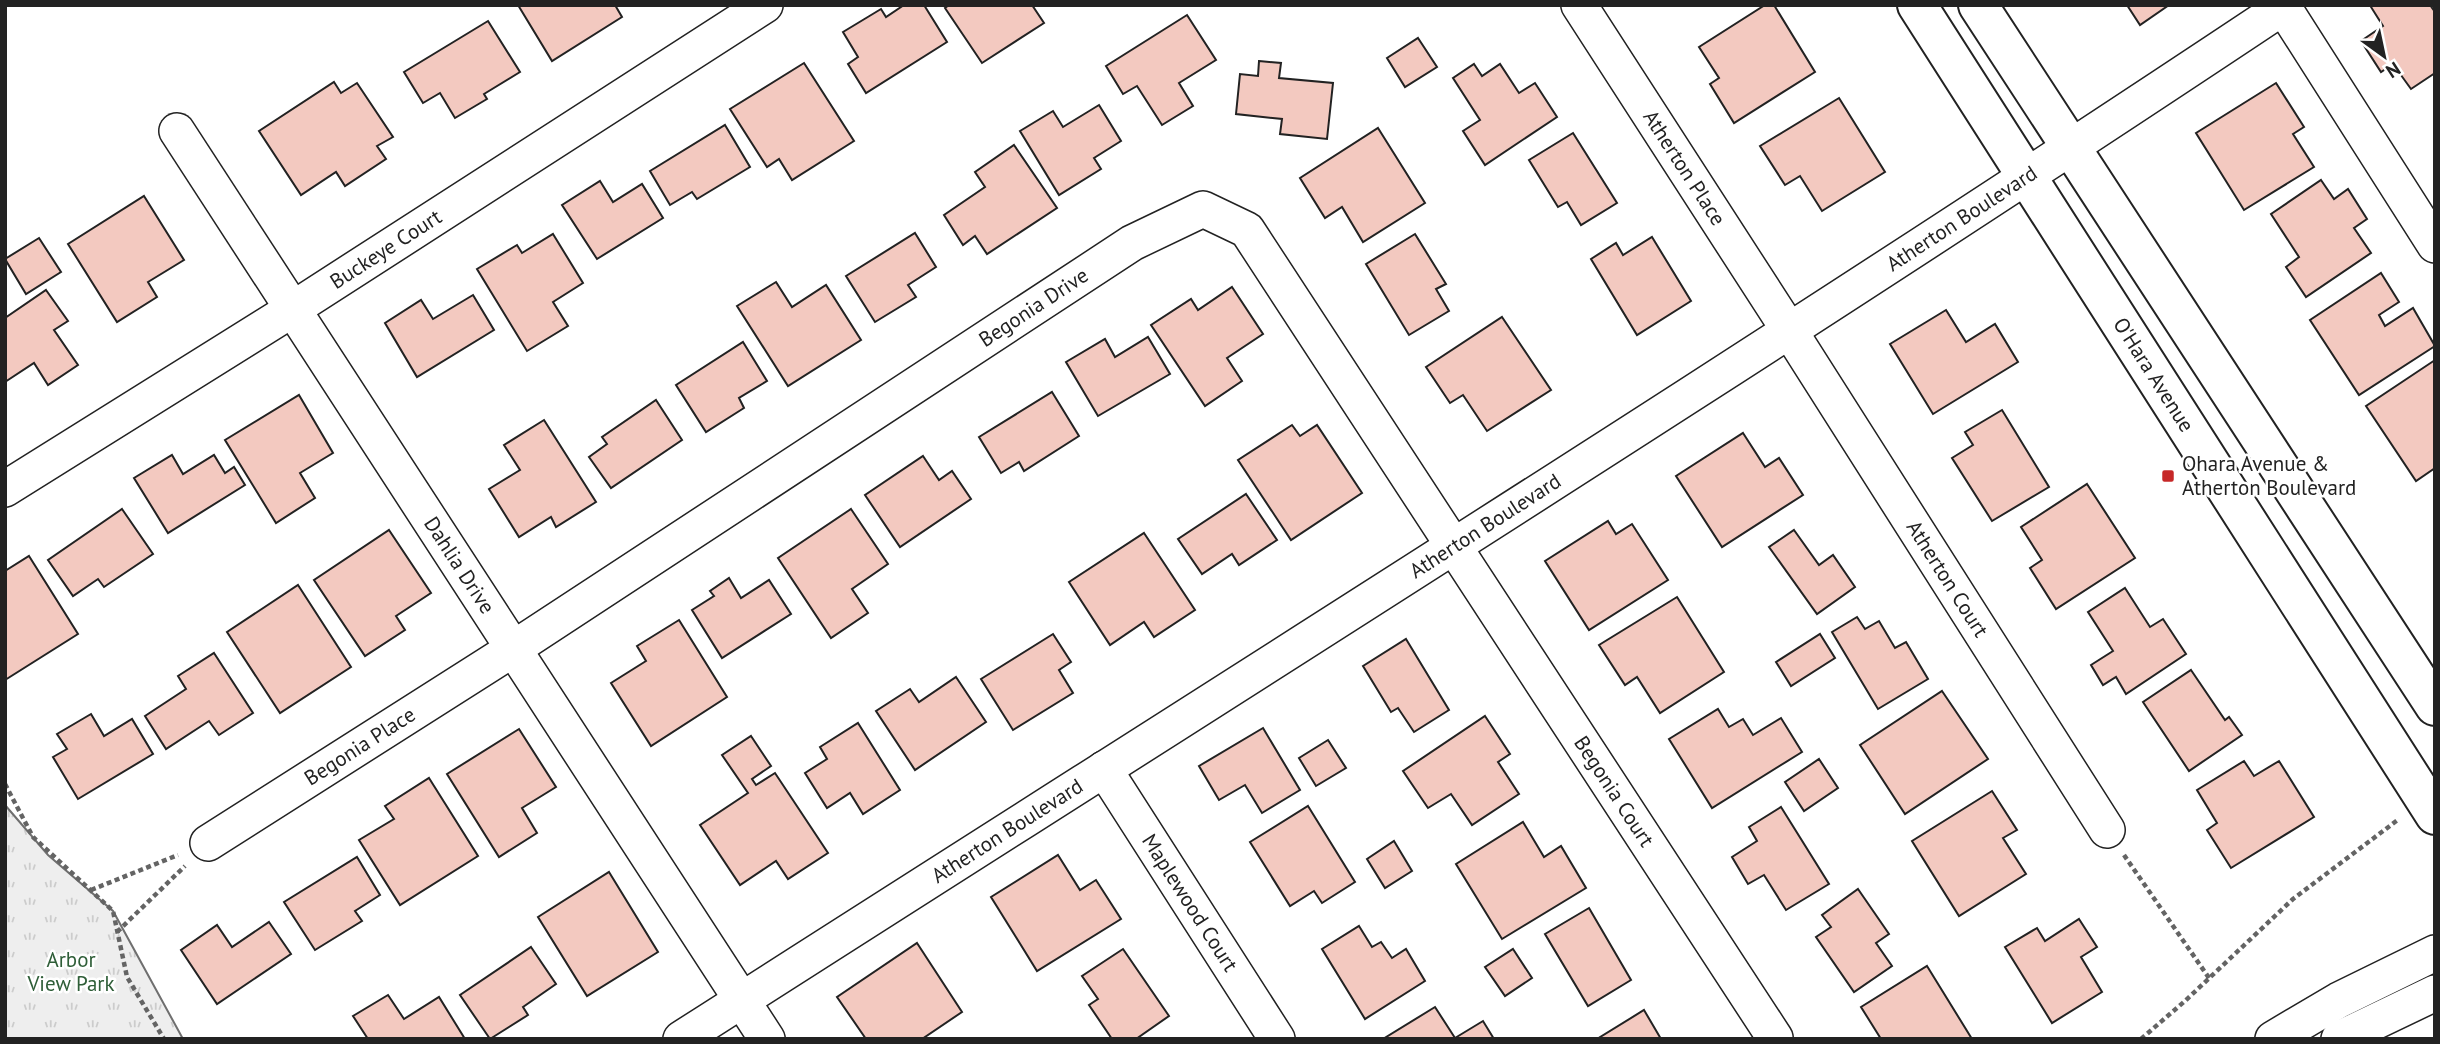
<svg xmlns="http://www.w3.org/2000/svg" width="2440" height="1044" font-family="'PT Sans',sans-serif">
	<defs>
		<pattern id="park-tufts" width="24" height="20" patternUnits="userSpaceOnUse" patternTransform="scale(1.75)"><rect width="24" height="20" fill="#eee"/><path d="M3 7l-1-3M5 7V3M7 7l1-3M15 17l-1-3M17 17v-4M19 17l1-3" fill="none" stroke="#ccc"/></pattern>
	</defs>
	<rect width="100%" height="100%" fill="#fff"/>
	<path fill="url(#park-tufts)" stroke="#6f6f6f" stroke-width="2" d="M 5,805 L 48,855 L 113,911 L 183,1039 L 5,1039 Z"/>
	<g fill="#f3c9c0" stroke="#222" stroke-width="2">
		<path d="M 518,5 L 615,5 L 622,17 L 552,61 Z"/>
		<path d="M 904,5 L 924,5 L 947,42 L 866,93 L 848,64 L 858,57 L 843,32 L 881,9 L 886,17 Z"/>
		<path d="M 949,5 L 1032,5 L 1044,23 L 982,63 L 945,8 Z"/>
		<path d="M 1765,5 L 1774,5 L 1815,72 L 1734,123 L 1710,84 L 1719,78 L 1699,47 Z"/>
		<path d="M 2127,5 L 2169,5 L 2140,25 Z"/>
		<path d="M 2373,5 L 2430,5 L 2435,12 L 2435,73 L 2411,89 L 2393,64 L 2381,72 L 2361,41 L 2383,26 L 2371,7 Z"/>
		<path d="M 1187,15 L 1216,60 L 1179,83 L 1193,106 L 1162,125 L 1137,86 L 1123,94 L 1106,66 Z"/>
		<path d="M 488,21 L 520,72 L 484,94 L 487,99 L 455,118 L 440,93 L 423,103 L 404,72 Z"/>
		<path d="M 1418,38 L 1437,67 L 1405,87 L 1387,58 Z"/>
		<path d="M 1259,61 L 1281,63 L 1279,78 L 1333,83 L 1327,139 L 1280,134 L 1282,119 L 1236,114 L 1240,74 L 1258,76 Z"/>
		<path d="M 804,63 L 854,141 L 792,180 L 779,159 L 767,167 L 730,109 Z"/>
		<path d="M 1474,64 L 1482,76 L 1500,64 L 1519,93 L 1535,83 L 1557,117 L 1485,165 L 1463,131 L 1480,120 L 1453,78 Z"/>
		<path d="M 334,82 L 341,93 L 357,83 L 393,137 L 377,146 L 386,159 L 345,186 L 336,172 L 301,195 L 259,131 Z"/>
		<path d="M 2276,83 L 2304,127 L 2293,134 L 2314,167 L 2244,210 L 2196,133 Z"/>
		<path d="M 1839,98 L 1885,172 L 1822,211 L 1800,176 L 1785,185 L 1760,146 Z"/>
		<path d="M 1099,105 L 1121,141 L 1094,158 L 1101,169 L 1059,195 L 1020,131 L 1053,111 L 1063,127 Z"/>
		<path d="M 725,125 L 750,167 L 697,199 L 692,192 L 670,205 L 650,171 Z"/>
		<path d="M 1378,128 L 1425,203 L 1363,242 L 1342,207 L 1325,218 L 1300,178 Z"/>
		<path d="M 1573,133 L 1617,203 L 1581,225 L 1567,202 L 1558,207 L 1529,160 Z"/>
		<path d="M 1014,145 L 1057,208 L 987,254 L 975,236 L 963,245 L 944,215 L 985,187 L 975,172 Z"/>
		<path d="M 2321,180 L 2334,199 L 2348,189 L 2367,219 L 2354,228 L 2371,253 L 2306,297 L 2286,267 L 2299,257 L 2271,214 Z"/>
		<path d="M 600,181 L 613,202 L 642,184 L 663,218 L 597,259 L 562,205 Z"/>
		<path d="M 144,196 L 184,260 L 148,282 L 157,297 L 117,322 L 68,244 Z"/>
		<path d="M 915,233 L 936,267 L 908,285 L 916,297 L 875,322 L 846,276 Z"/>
		<path d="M 553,234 L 583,283 L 553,302 L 568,326 L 527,351 L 477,269 L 517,245 L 522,253 Z"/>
		<path d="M 1415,234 L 1446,284 L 1436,289 L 1449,311 L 1409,335 L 1366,264 Z"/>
		<path d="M 1652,237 L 1691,301 L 1637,335 L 1591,259 L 1616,243 L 1623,255 Z"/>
		<path d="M 39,238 L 61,272 L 26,294 L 5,259 Z"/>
		<path d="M 2381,273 L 2399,302 L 2379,315 L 2385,326 L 2413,308 L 2435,346 L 2359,395 L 2310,320 Z"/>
		<path d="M 776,282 L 792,307 L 826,285 L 861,340 L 788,386 L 737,306 Z"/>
		<path d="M 1232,287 L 1263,334 L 1227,358 L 1242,381 L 1205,406 L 1151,325 L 1191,299 L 1198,310 Z"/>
		<path d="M 46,290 L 68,321 L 54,330 L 78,365 L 48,385 L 34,363 L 5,382 L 5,318 Z"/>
		<path d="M 473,295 L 494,330 L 417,377 L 385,323 L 421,300 L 433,319 Z"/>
		<path d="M 1946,310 L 1966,342 L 1995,324 L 2018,362 L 1933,414 L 1890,344 Z"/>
		<path d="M 1502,317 L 1551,390 L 1487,431 L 1463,395 L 1450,403 L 1426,367 Z"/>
		<path d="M 1148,337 L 1170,374 L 1098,416 L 1066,362 L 1105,339 L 1115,357 Z"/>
		<path d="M 743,342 L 767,381 L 739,398 L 744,408 L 706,432 L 676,385 Z"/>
		<path d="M 2435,360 L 2435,468 L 2416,481 L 2366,406 Z"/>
		<path d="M 1052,392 L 1079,436 L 1024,471 L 1019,462 L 1001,473 L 979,437 Z"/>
		<path d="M 299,395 L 333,453 L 300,473 L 315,498 L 276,523 L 225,440 Z"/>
		<path d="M 656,400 L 682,440 L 611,488 L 589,457 L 607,444 L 602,437 Z"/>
		<path d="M 2002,410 L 2049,487 L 1992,521 L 1952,458 L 1973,445 L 1965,432 Z"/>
		<path d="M 544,420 L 596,502 L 556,527 L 551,517 L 519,537 L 489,489 L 520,470 L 504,445 Z"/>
		<path d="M 1292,425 L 1300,436 L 1317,425 L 1362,493 L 1291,540 L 1238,460 Z"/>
		<path d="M 1743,433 L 1765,467 L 1779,458 L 1803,495 L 1722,547 L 1676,476 Z"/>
		<path d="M 172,455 L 183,474 L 214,455 L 225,473 L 234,467 L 245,485 L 168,533 L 134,478 Z"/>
		<path d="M 923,456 L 939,480 L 952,471 L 971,499 L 900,547 L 865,495 Z"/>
		<path d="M 2087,484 L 2135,558 L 2056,609 L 2030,568 L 2042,560 L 2021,527 Z"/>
		<path d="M 1246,494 L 1277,540 L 1239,565 L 1232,554 L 1202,574 L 1178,539 Z"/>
		<path d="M 122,509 L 153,554 L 104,587 L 98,579 L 73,596 L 48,560 Z"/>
		<path d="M 851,509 L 888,564 L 852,589 L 868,613 L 831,638 L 778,558 Z"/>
		<path d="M 1608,521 L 1616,534 L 1632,524 L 1668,580 L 1589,630 L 1545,561 Z"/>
		<path d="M 389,530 L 431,593 L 396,616 L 405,630 L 365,656 L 314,580 Z"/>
		<path d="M 1794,530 L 1819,565 L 1833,555 L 1855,587 L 1817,614 L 1769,547 Z"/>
		<path d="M 1144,533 L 1195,610 L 1154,637 L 1144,622 L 1110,645 L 1069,582 Z"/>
		<path d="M 29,556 L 78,634 L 5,680 L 5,571 Z"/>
		<path d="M 729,578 L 741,598 L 769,580 L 791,614 L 722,658 L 692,610 L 714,596 L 710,591 Z"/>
		<path d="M 298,585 L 351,667 L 280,713 L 227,632 Z"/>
		<path d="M 2125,588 L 2150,627 L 2163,619 L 2186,654 L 2126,694 L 2116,677 L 2103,685 L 2091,665 L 2113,651 L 2088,612 Z"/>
		<path d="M 1677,597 L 1724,672 L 1660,713 L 1637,677 L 1625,685 L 1599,645 Z"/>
		<path d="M 1857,617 L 1865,629 L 1879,621 L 1895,648 L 1906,642 L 1928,679 L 1878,709 L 1832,632 Z"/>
		<path d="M 679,620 L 727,697 L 651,746 L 611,683 L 646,661 L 637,646 Z"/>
		<path d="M 1053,634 L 1071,662 L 1059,670 L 1073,693 L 1013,730 L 981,679 Z"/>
		<path d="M 1820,634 L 1835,658 L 1791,686 L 1776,662 Z"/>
		<path d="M 1406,639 L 1449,710 L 1414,732 L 1398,708 L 1391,712 L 1363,666 Z"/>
		<path d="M 214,653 L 253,713 L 219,735 L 209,721 L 166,749 L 145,716 L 186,689 L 178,676 Z"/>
		<path d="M 2191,670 L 2225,720 L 2229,717 L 2242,735 L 2189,771 L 2143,702 Z"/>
		<path d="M 956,677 L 986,722 L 915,770 L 876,711 L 910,689 L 919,702 Z"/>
		<path d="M 1942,691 L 1988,759 L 1905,814 L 1860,745 Z"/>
		<path d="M 1718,709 L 1729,727 L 1743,719 L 1753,735 L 1781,718 L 1802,752 L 1712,808 L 1669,739 Z"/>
		<path d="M 91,714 L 104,736 L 132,719 L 153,754 L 78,799 L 53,757 L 67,749 L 57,734 Z"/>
		<path d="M 1485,716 L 1510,754 L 1498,762 L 1519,794 L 1472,825 L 1451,794 L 1428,808 L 1403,771 Z"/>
		<path d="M 858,723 L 900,790 L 863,814 L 850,793 L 827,808 L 805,773 L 827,759 L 820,747 Z"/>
		<path d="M 1263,728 L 1300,790 L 1262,813 L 1245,785 L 1219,800 L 1199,766 Z"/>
		<path d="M 519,729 L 556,787 L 522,808 L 537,833 L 499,857 L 447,774 Z"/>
		<path d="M 751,736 L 771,766 L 752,779 L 756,785 L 775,773 L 828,853 L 788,879 L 776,861 L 740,885 L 700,825 L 748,793 L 722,755 Z"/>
		<path d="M 1328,740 L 1346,768 L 1316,786 L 1299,758 Z"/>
		<path d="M 1819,759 L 1838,788 L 1804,811 L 1785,782 Z"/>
		<path d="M 2244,761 L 2254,776 L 2279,761 L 2314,817 L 2231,868 L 2207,830 L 2217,823 L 2197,790 Z"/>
		<path d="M 429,778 L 478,856 L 400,905 L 359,840 L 394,819 L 385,806 Z"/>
		<path d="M 1992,791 L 2017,830 L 2003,838 L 2026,874 L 1959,916 L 1912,841 Z"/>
		<path d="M 1308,806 L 1355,882 L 1322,903 L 1314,891 L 1290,906 L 1250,842 Z"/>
		<path d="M 1781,807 L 1829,884 L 1786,910 L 1764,875 L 1748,884 L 1732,857 L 1757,841 L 1749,827 Z"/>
		<path d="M 1523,822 L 1544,857 L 1561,846 L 1586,888 L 1502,939 L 1456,864 Z"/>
		<path d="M 1394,841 L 1412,871 L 1385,888 L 1367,859 Z"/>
		<path d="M 1058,855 L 1080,890 L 1096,880 L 1121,919 L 1037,971 L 991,897 Z"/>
		<path d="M 357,857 L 380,895 L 355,911 L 362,921 L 315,950 L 284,902 Z"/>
		<path d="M 609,872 L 658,952 L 587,996 L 538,917 Z"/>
		<path d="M 1858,889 L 1889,934 L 1876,943 L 1892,966 L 1854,992 L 1816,937 L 1831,927 L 1822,915 Z"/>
		<path d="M 1589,908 L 1631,980 L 1588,1006 L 1545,934 Z"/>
		<path d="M 2079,919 L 2097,947 L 2081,957 L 2102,992 L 2052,1023 L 2005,947 L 2037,928 L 2045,941 Z"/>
		<path d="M 269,922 L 291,954 L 217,1004 L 181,950 L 217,925 L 232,947 Z"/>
		<path d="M 1359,926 L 1372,947 L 1381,942 L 1392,958 L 1406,949 L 1425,981 L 1365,1019 L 1322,949 Z"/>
		<path d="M 917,943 L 962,1012 L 922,1039 L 866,1039 L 837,997 Z"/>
		<path d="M 531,947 L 556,984 L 523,1007 L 528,1015 L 490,1039 L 460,995 Z"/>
		<path d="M 1123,949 L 1169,1016 L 1136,1039 L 1112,1039 L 1089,1005 L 1098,999 L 1082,976 Z"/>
		<path d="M 1513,949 L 1532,978 L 1505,996 L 1485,967 Z"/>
		<path d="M 1927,966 L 1972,1039 L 1881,1039 L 1861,1007 Z"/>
		<path d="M 388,995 L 404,1019 L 439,997 L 465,1039 L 368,1039 L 353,1016 Z"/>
		<path d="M 1435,1007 L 1455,1038 L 1483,1021 L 1494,1039 L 1383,1039 Z"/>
		<path d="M 1644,1010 L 1661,1039 L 1597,1039 Z"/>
	</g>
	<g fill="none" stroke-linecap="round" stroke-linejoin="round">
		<g stroke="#222" stroke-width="38">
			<g id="minor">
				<path id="s1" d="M 1579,5 L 1789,330 L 2107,830"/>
				<path d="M 2282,5 L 2435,245"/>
				<path id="s2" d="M 177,131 L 767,1039"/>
				<path id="s3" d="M 5,489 L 293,309 L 765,5"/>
				<path id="s4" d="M 1104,769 L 1277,1039"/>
				<path id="s5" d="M 208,843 L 513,649 L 1132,243 L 1203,209 L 1247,230 L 1775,1038"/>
				<path id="s6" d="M 681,1039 C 1217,696 1756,358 2286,5"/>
				<path d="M 2273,1039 L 2339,1000 L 2435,953"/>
				<path d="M 2339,1039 L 2435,993"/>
			</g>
		</g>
		<g stroke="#222" stroke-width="42">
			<g id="major">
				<path id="s7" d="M 1917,5 L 2435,815"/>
				<path d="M 1978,5 L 2435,706"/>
			</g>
		</g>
		<g stroke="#646464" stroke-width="4.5" stroke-dasharray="5 3.5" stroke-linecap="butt">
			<path d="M 5,784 L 33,837 L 113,911 L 127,977 L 164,1039"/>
			<path d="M 2124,855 L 2209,978"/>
			<path d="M 91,890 L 178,855"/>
			<path d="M 117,932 L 185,866"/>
			<path d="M 2141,1039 L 2185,1001 L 2293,899 L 2399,819"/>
		</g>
		<use href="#minor" stroke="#fff" stroke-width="35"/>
		<use href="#major" stroke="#fff" stroke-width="38"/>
	</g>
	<rect fill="#c62828" stroke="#fff" stroke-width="2.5" x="2161" y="469" width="14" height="14" rx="3.5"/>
	<g text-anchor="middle" stroke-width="5" stroke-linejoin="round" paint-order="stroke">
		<g font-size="21" fill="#222" stroke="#fff">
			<text dy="7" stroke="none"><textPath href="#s1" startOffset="194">Atherton Place</textPath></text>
			<text dy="7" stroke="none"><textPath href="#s6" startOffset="1521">Atherton Boulevard</textPath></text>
			<text dy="7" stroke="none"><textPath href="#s3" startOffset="450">Buckeye Court</textPath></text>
			<text dy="7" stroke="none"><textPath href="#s5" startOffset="984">Begonia Drive</textPath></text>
			<text dy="7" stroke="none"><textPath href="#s7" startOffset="439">O'Hara Avenue</textPath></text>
			<text dy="7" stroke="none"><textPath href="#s6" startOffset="954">Atherton Boulevard</textPath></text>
			<text dy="7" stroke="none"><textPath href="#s2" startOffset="518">Dahlia Drive</textPath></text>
			<text dy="7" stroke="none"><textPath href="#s1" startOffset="682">Atherton Court</textPath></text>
			<text dy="7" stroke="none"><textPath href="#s5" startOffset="180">Begonia Place</textPath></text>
			<text dy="7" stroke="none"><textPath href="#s5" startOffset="1900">Begonia Court</textPath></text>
			<text dy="7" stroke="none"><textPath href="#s6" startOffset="387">Atherton Boulevard</textPath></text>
			<text dy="7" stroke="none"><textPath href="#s4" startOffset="159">Maplewood Court</textPath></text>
		</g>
		<g font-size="21" fill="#222" stroke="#fff" text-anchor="start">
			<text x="2182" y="471">Ohara Avenue &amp;<tspan x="2182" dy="24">Atherton Boulevard</tspan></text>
		</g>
		<g font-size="21" fill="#2f5e38" stroke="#fff">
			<text x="71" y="967">Arbor<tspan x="71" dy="24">View Park</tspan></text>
		</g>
	</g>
	<rect width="2440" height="1044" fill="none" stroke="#222222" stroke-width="14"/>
	<g transform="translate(2384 56) rotate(147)" stroke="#ffffff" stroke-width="5" paint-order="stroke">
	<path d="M0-5L12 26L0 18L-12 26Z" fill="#222222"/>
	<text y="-10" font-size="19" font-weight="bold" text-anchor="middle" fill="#222222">N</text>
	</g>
</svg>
